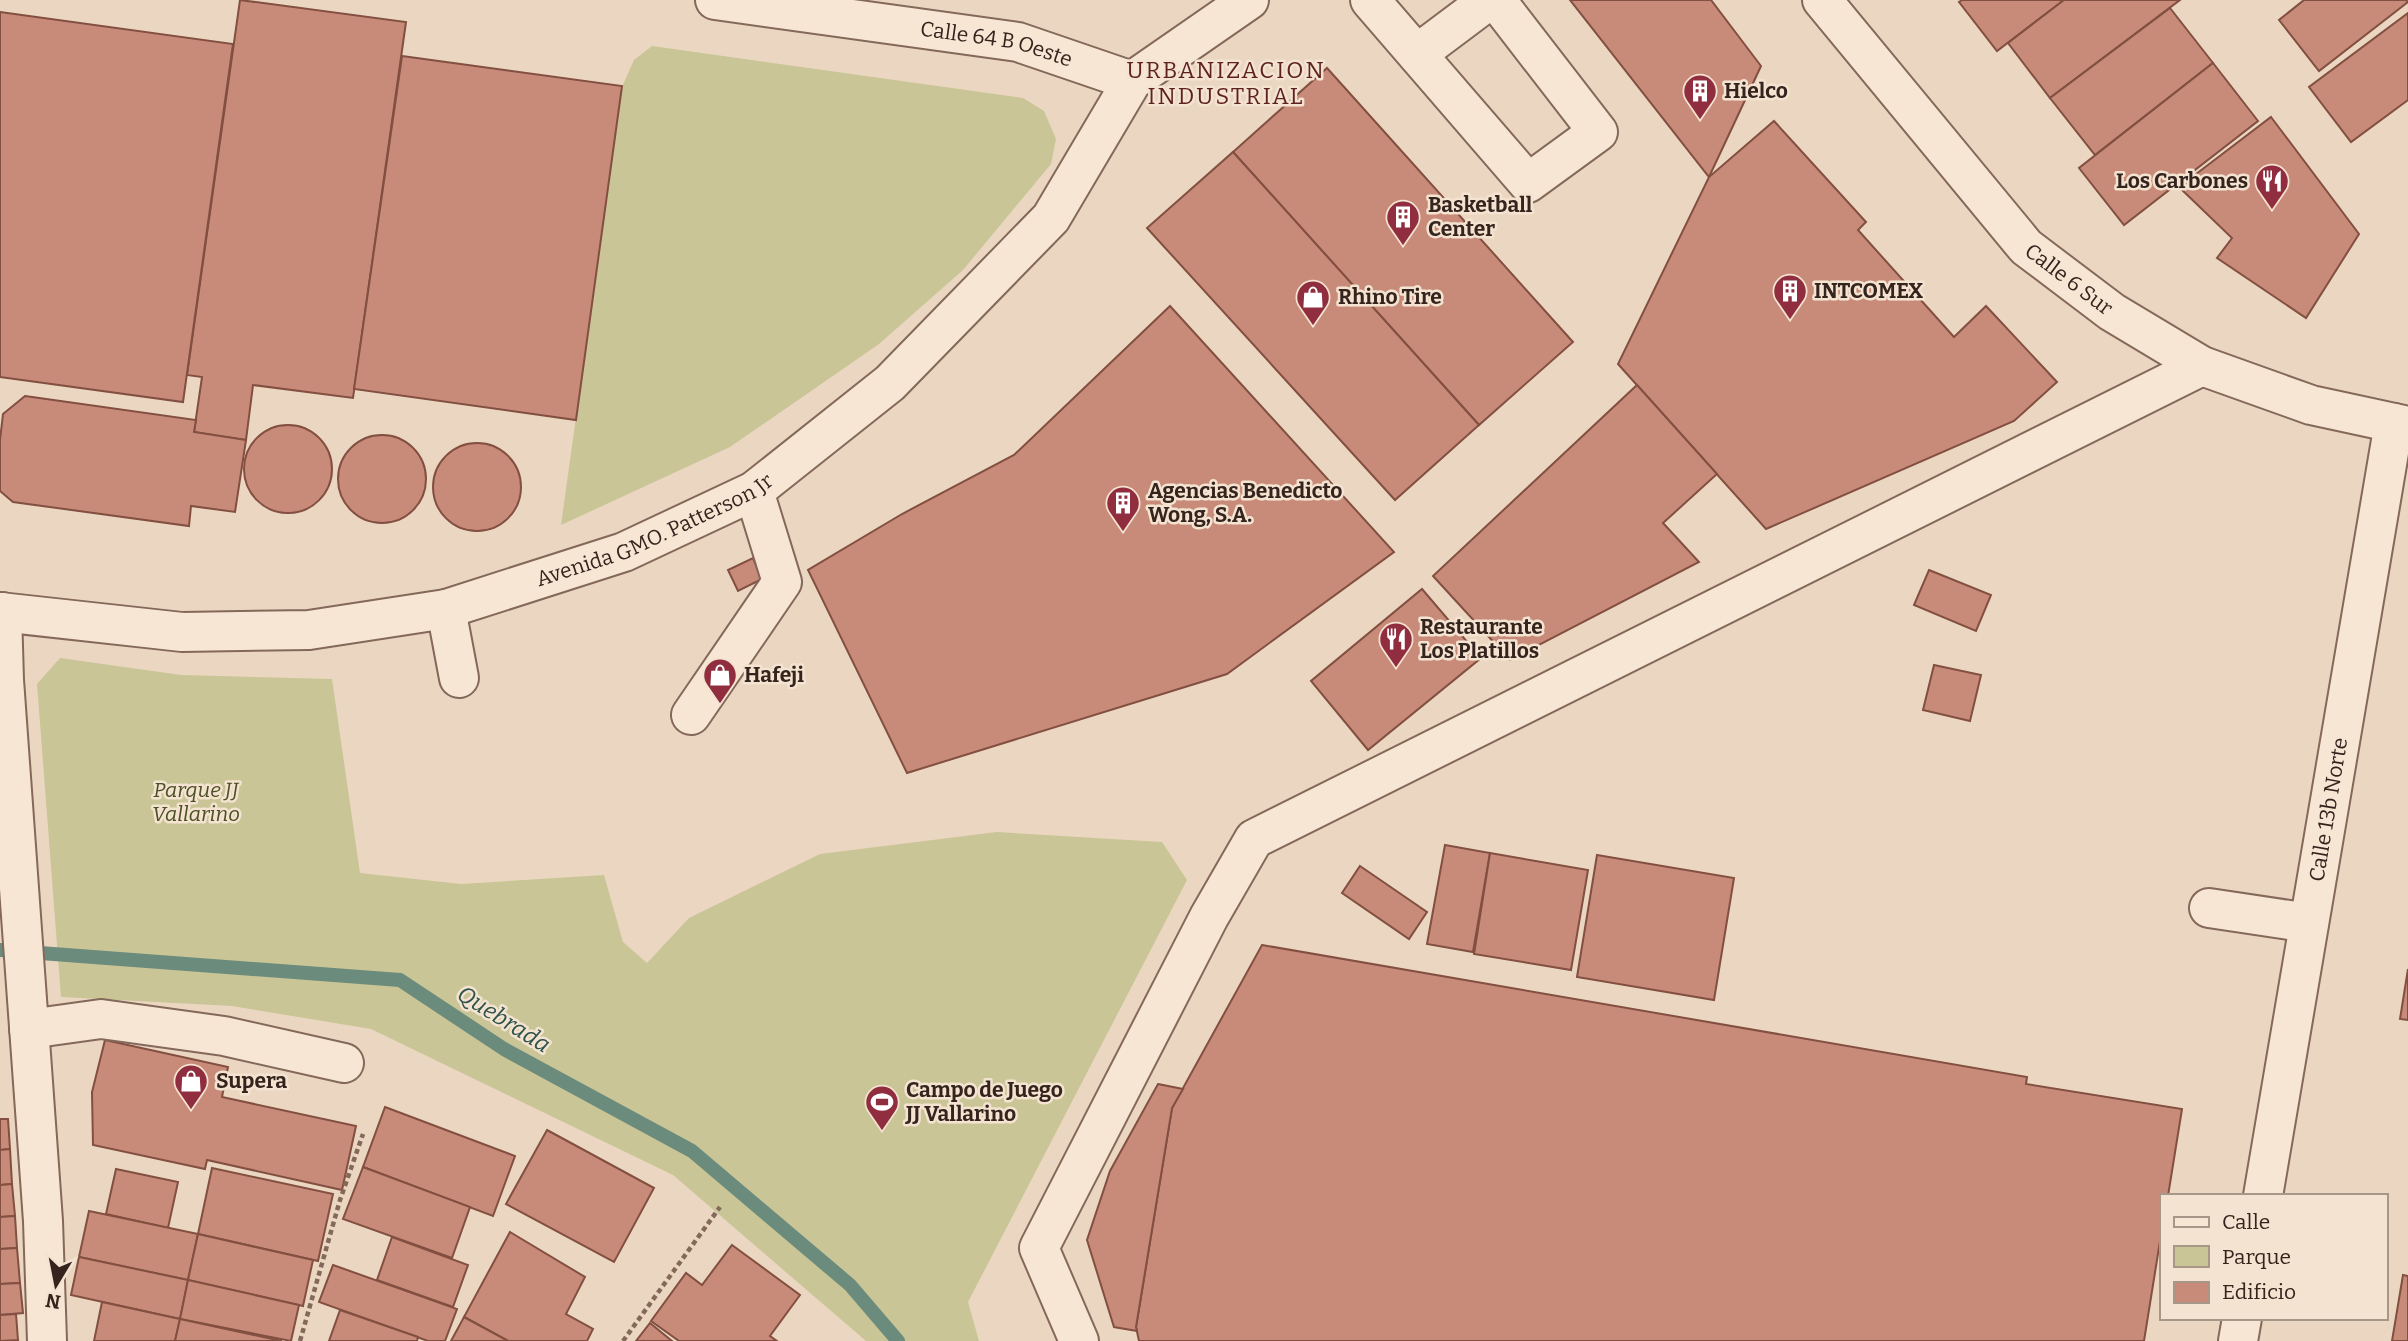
<svg xmlns="http://www.w3.org/2000/svg" width="2408" height="1341" font-family="Bitter,serif">
	<rect width="100%" height="100%" fill="#ebd7c1"/>
	<g fill="#c9c596">
		<path d="M 652,46 L 1023,98 L 1044,111 L 1056,139 L 1051,164 L 963,270 L 879,344 L 730,447 L 561,525 L 622,87 L 634,60 Z"/>
		<path d="M 60,658 L 181,675 L 332,679 L 360,873 L 461,884 L 604,875 L 623,942 L 647,963 L 689,918 L 820,854 L 997,832 L 1162,842 L 1187,880 L 968,1302 L 979,1341 L 866,1341 L 673,1175 L 371,1029 L 232,1006 L 61,997 L 37,684 Z"/>
	</g>
	<g fill="none" stroke-linecap="round" stroke-linejoin="round">
		<path stroke="#6b8b7d" stroke-width="14" d="M 0,950 L 400,980 L 504,1049 L 692,1151 L 850,1285 L 898,1341"/>
	</g>
	<g fill="#c88b79" stroke="#824f41" stroke-width="2">
		<path d="M 240,0 L 406,22 L 353,398 L 253,385 L 246,440 L 194,432 L 202,377 L 187,375 Z"/>
		<path d="M 1570,0 L 1711,0 L 1761,66 L 1709,177 Z"/>
		<path d="M 1962,0 L 2064,0 L 1997,51 L 1959,2 Z"/>
		<path d="M 2064,0 L 2180,0 L 2050,98 L 2008,43 Z"/>
		<path d="M 2304,0 L 2406,0 L 2408,2 L 2319,71 L 2279,20 Z"/>
		<path d="M 2170,8 L 2213,63 L 2095,155 L 2050,98 Z"/>
		<path d="M 0,12 L 233,44 L 183,402 L 0,377 Z"/>
		<path d="M 2408,13 L 2408,100 L 2351,142 L 2309,87 Z"/>
		<path d="M 402,56 L 622,86 L 576,420 L 354,389 Z"/>
		<path d="M 2213,63 L 2258,121 L 2124,225 L 2079,168 Z"/>
		<path d="M 1327,68 L 1573,342 L 1479,425 L 1233,152 Z"/>
		<path d="M 2271,117 L 2359,234 L 2306,318 L 2217,258 L 2232,238 L 2179,187 Z"/>
		<path d="M 1774,121 L 1866,222 L 1858,230 L 1954,337 L 1986,306 L 2057,382 L 2014,421 L 1766,529 L 1618,364 L 1709,177 Z"/>
		<path d="M 1233,152 L 1479,425 L 1395,500 L 1147,228 Z"/>
		<path d="M 1170,306 L 1394,552 L 1227,674 L 907,773 L 808,570 L 902,514 L 1014,455 Z"/>
		<path d="M 1637,385 L 1717,474 L 1663,523 L 1699,562 L 1510,660 L 1433,576 Z"/>
		<path d="M 25,396 L 196,420 L 194,432 L 246,440 L 235,512 L 191,506 L 189,526 L 13,502 L 0,491 L 0,440 L 3,414 Z"/>
		<circle cx="288" cy="469" r="44"/>
		<circle cx="382" cy="479" r="44"/>
		<circle cx="477" cy="487" r="44"/>
		<path d="M 753,558 L 762,579 L 738,591 L 728,570 Z"/>
		<path d="M 1929,570 L 1991,595 L 1976,631 L 1914,605 Z"/>
		<path d="M 1422,589 L 1481,658 L 1368,750 L 1311,681 Z"/>
		<path d="M 1934,665 L 1981,675 L 1970,721 L 1923,710 Z"/>
		<path d="M 1445,845 L 1490,853 L 1473,952 L 1427,944 Z"/>
		<path d="M 1490,853 L 1588,870 L 1571,970 L 1474,954 Z"/>
		<path d="M 1597,855 L 1734,878 L 1714,1000 L 1577,977 Z"/>
		<path d="M 1360,866 L 1427,912 L 1409,939 L 1342,893 Z"/>
		<path d="M 1262,945 L 2027,1077 L 2026,1084 L 2182,1109 L 2168,1196 L 2161,1196 L 2161,1235 L 2144,1341 L 1139,1341 L 1136,1327 L 1172,1108 Z"/>
		<path d="M 2408,969 L 2408,1020 L 2400,1019 Z"/>
		<path d="M 105,1040 L 228,1067 L 222,1097 L 356,1126 L 342,1190 L 207,1160 L 205,1169 L 93,1145 L 92,1092 Z"/>
		<path d="M 1158,1084 L 1183,1089 L 1172,1108 L 1136,1327 L 1137,1331 L 1114,1327 L 1087,1240 L 1110,1171 Z"/>
		<path d="M 385,1107 L 515,1156 L 493,1216 L 363,1167 Z"/>
		<path d="M 0,1119 L 8,1119 L 10,1149 L 0,1150 Z"/>
		<path d="M 547,1130 L 654,1188 L 614,1262 L 506,1204 Z"/>
		<path d="M 10,1149 L 12,1184 L 0,1185 L 0,1150 Z"/>
		<path d="M 363,1167 L 470,1207 L 452,1258 L 343,1219 Z"/>
		<path d="M 212,1168 L 333,1194 L 318,1261 L 198,1234 Z"/>
		<path d="M 116,1169 L 178,1182 L 168,1228 L 106,1214 Z"/>
		<path d="M 12,1184 L 15,1216 L 0,1217 L 0,1185 Z"/>
		<path d="M 89,1211 L 198,1234 L 188,1280 L 79,1257 Z"/>
		<path d="M 15,1216 L 17,1248 L 0,1249 L 0,1217 Z"/>
		<path d="M 510,1232 L 585,1277 L 566,1314 L 593,1329 L 587,1341 L 508,1341 L 464,1317 Z"/>
		<path d="M 198,1234 L 313,1260 L 303,1306 L 188,1280 Z"/>
		<path d="M 392,1237 L 468,1265 L 453,1307 L 377,1280 Z"/>
		<path d="M 732,1245 L 800,1295 L 770,1336 L 777,1341 L 679,1341 L 651,1321 L 686,1273 L 702,1285 Z"/>
		<path d="M 17,1248 L 20,1283 L 0,1284 L 0,1249 Z"/>
		<path d="M 79,1257 L 188,1280 L 180,1319 L 71,1295 Z"/>
		<path d="M 333,1265 L 457,1309 L 445,1341 L 428,1341 L 319,1302 Z"/>
		<path d="M 2403,1275 L 2408,1276 L 2408,1341 L 2392,1341 Z"/>
		<path d="M 188,1280 L 299,1305 L 291,1341 L 180,1319 Z"/>
		<path d="M 20,1283 L 23,1313 L 0,1315 L 0,1284 Z"/>
		<path d="M 102,1302 L 180,1319 L 175,1341 L 94,1341 Z"/>
		<path d="M 340,1310 L 418,1337 L 417,1341 L 329,1341 Z"/>
		<path d="M 16,1314 L 18,1340 L 0,1341 L 0,1315 Z"/>
		<path d="M 464,1317 L 508,1341 L 451,1341 Z"/>
		<path d="M 180,1319 L 282,1341 L 175,1341 Z"/>
		<path d="M 650,1323 L 672,1341 L 636,1341 Z"/>
	</g>
	<g fill="none" stroke-linecap="round" stroke-linejoin="round">
		<g stroke="#84685a" stroke-width="42">
			<g id="minor">
				<path id="s1" d="M 715,0 L 1018,42 L 1132,81"/>
				<path d="M 1370,0 L 1528,183 L 1598,132 L 1496,0"/>
				<path id="s2" d="M 1822,0 L 2026,247 L 2112,312 L 2202,366 L 2311,405 L 2408,426"/>
				<path d="M 1417,54 L 1489,0"/>
				<path d="M 446,609 L 459,678"/>
				<path id="s3" d="M 0,612 L 182,632 L 309,630 L 446,609 L 624,552 L 754,491 L 890,383 L 1051,218 L 1132,81 L 1249,0"/>
				<path d="M 2,612 L 4,680 L 43,1221 L 47,1341"/>
				<path d="M 691,715 L 782,582 L 754,491"/>
				<path d="M 2209,908 L 2309,923"/>
				<path d="M 29,1029 L 101,1019 L 224,1036 L 344,1063"/>
				<path id="s4" d="M 2263,1196 L 2394,423"/>
				<path d="M 1079,1341 L 1039,1248 L 1209,917 L 1254,839 L 2202,366"/>
				<path d="M 2238,1341 L 2242,1318"/>
			</g>
		</g>
		<g stroke="#84685a" stroke-width="4.5" stroke-dasharray="5 3.5" stroke-linecap="butt">
			<path d="M 300,1341 L 340,1200 L 363,1134"/>
			<path d="M 623,1341 L 720,1207"/>
		</g>
		<use href="#minor" stroke="#f7e6d4" stroke-width="38"/>
	</g>
	<defs>
		<g id="building-pin" transform="scale(1.75)"><path d="M0 17L-7.5 6A9.5 9.5 0 1 1 7.5 6Z" fill="#902d3f" stroke="#f3e3d0"/><path d="M-4-6H4V6H1V3H-1V6H-4ZM-2.5-4.3h1.7v1.8h-1.7ZM.8-4.3h1.7v1.8H.8ZM-2.5-1h1.7V.8h-1.7ZM.8-1h1.7V.8H.8Z" fill="#fff"/></g>
		<g id="restaurant-pin" transform="scale(1.75)"><path d="M0 17L-7.5 6A9.5 9.5 0 1 1 7.5 6Z" fill="#902d3f" stroke="#f3e3d0"/><path d="M-5-6h1v4h1v-4h1v4h1v-4h1v5L-1.5 .5V6h-2V.5L-5-1ZM5-6V6H3V1.5H1.5Q1.5-4 5-6Z" fill="#fff"/></g>
		<g id="shop-pin" transform="scale(1.75)"><path d="M0 17L-7.5 6A9.5 9.5 0 1 1 7.5 6Z" fill="#902d3f" stroke="#f3e3d0"/><path d="M-5-2.5h2.3a2.7 3.5 0 0 1 5.4 0H5L5.5 6h-11ZM-1.5-2.5h3a1.5 2.3 0 0 0-3 0Z" fill="#fff"/></g>
		<g id="stadium-pin" transform="scale(1.75)"><path d="M0 17L-7.5 6A9.5 9.5 0 1 1 7.5 6Z" fill="#902d3f" stroke="#f3e3d0"/><path d="M0-5a6.5 5 0 1 0 0 10a6.5 5 0 1 0 0-10ZM-3.5-1.8h7v3.6h-7Z" fill="#fff"/></g>
	</defs>
	<g fill-rule="evenodd">
		<use href="#building-pin" x="1700" y="91"/>
		<use href="#restaurant-pin" x="2272" y="181"/>
		<use href="#building-pin" x="1403" y="217"/>
		<use href="#building-pin" x="1790" y="291"/>
		<use href="#shop-pin" x="1313" y="297"/>
		<use href="#building-pin" x="1123" y="503"/>
		<use href="#restaurant-pin" x="1396" y="639"/>
		<use href="#shop-pin" x="720" y="675"/>
		<use href="#shop-pin" x="191" y="1081"/>
		<use href="#stadium-pin" x="882" y="1102"/>
	</g>
	<g text-anchor="middle" stroke-width="5" stroke-linejoin="round" paint-order="stroke">
		<g font-size="21" fill="#34241d" stroke="#f3e3d0">
			<text dy="7" stroke="none"><textPath href="#s1" startOffset="285">Calle 64 B Oeste</textPath></text>
			<text dy="7" stroke="none"><textPath href="#s2" startOffset="374">Calle 6 Sur</textPath></text>
			<text dy="7" stroke="none"><textPath href="#s3" startOffset="672">Avenida GMO. Patterson Jr</textPath></text>
			<text dy="7" stroke="none"><textPath href="#s4" startOffset="392">Calle 13b Norte</textPath></text>
		</g>
		<g font-size="21" font-weight="bold" fill="#34241d" stroke="#f3e3d0" text-anchor="start">
			<text x="1724" y="98">Hielco</text>
			<text x="2248" y="188" text-anchor="end">Los Carbones</text>
			<text x="1428" y="212">Basketball<tspan x="1428" dy="24">Center</tspan></text>
			<text x="1814" y="298">INTCOMEX</text>
			<text x="1338" y="304">Rhino Tire</text>
			<text x="1148" y="498">Agencias Benedicto<tspan x="1148" dy="24">Wong, S.A.</tspan></text>
			<text x="1420" y="634">Restaurante<tspan x="1420" dy="24">Los Platillos</tspan></text>
			<text x="744" y="682">Hafeji</text>
			<text x="216" y="1088">Supera</text>
			<text x="906" y="1097">Campo de Juego<tspan x="906" dy="24">JJ Vallarino</tspan></text>
		</g>
		<g font-size="21" font-style="italic" fill="#4c5025" stroke="#f3e3d0">
			<text x="196" y="797">Parque JJ<tspan x="196" dy="24">Vallarino</tspan></text>
		</g>
		<g font-size="23" letter-spacing="2" fill="#5e211f" stroke="#f3e3d0">
			<text x="1226" y="78">URBANIZACION<tspan x="1226" dy="26">INDUSTRIAL</tspan></text>
		</g>
		<g font-size="23" font-style="italic" fill="#2d534a" stroke="#f3e3d0">
			<text transform="translate(504 1019) rotate(32)" y="8">Quebrada</text>
		</g>
	</g>
	<rect x="2160" y="1194" width="228" height="126" fill="#f3e3d0" stroke="#a79788" stroke-width="2"/>
	<rect x="2174" y="1217" width="35" height="10" fill="#f7e6d4" stroke="#a79788" stroke-width="2"/>
	<text x="2222" y="1229" font-size="21" fill="#34241d">Calle</text>
	<rect x="2174" y="1246" width="35" height="21" fill="#c9c596" stroke="#a79788" stroke-width="2"/>
	<text x="2222" y="1264" font-size="21" fill="#34241d">Parque</text>
	<rect x="2174" y="1282" width="35" height="21" fill="#c88b79" stroke="#a79788" stroke-width="2"/>
	<text x="2222" y="1299" font-size="21" fill="#34241d">Edificio</text>
	<g transform="translate(56 1285) rotate(190)" stroke="#f3e3d0" stroke-width="5" paint-order="stroke">
	<path d="M0-5L12 26L0 18L-12 26Z" fill="#34241d"/>
	<text y="-10" font-size="19" font-weight="bold" text-anchor="middle" fill="#34241d">N</text>
	</g>
</svg>
